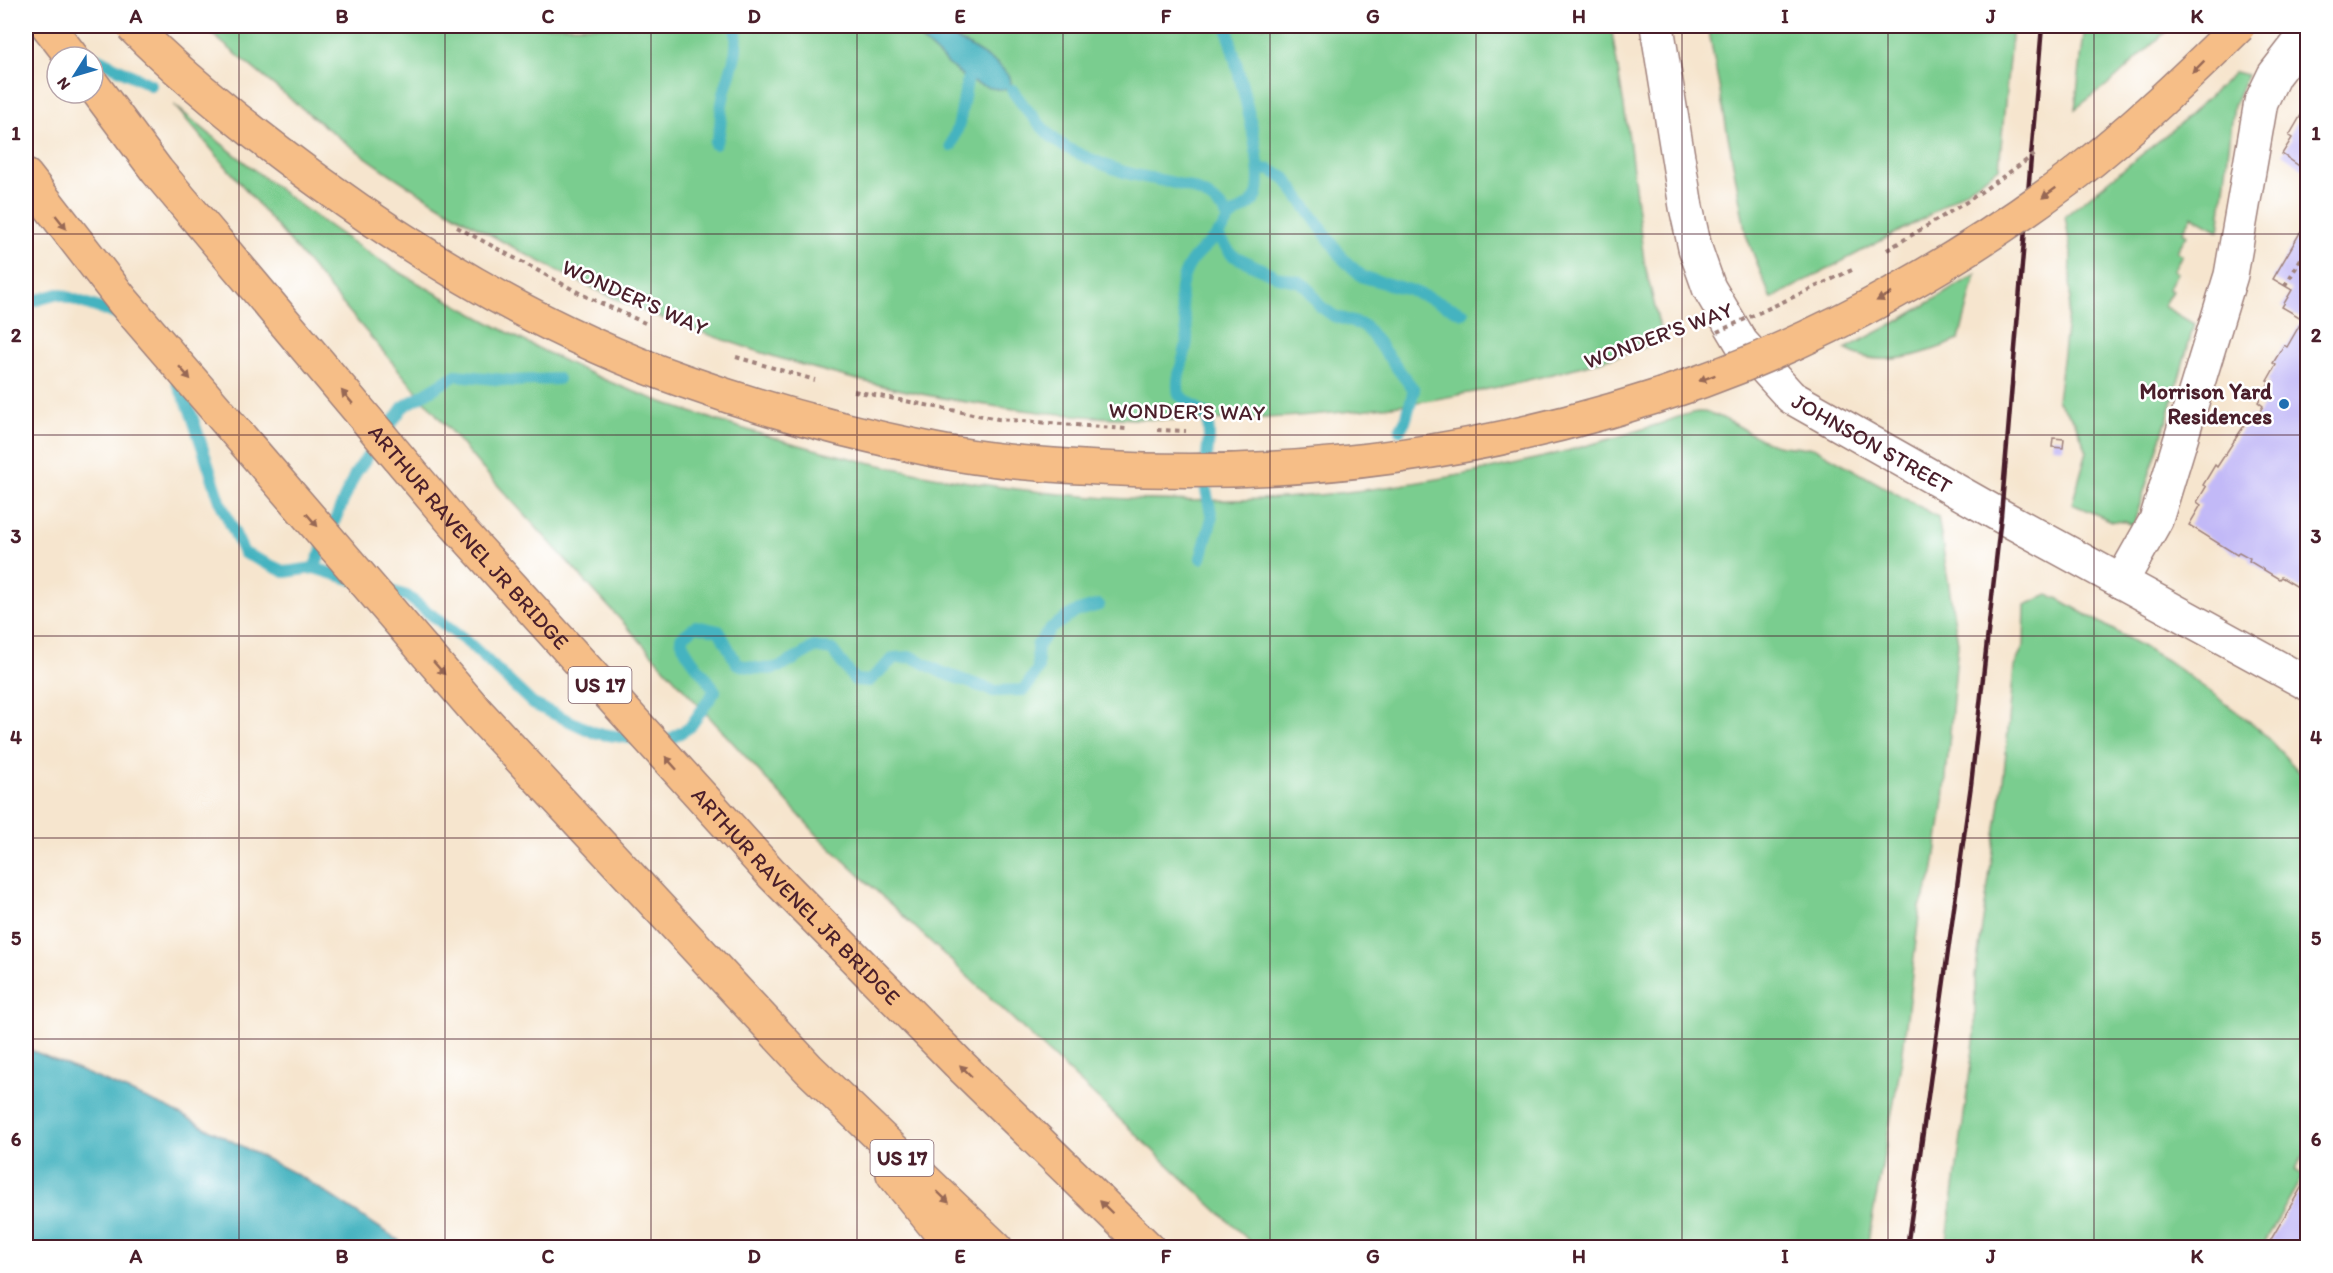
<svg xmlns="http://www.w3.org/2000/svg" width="2333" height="1273" font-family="Itim,sans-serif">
	<rect width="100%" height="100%" fill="#fff"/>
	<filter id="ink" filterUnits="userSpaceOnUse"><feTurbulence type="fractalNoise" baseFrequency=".0167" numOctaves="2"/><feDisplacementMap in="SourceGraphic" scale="12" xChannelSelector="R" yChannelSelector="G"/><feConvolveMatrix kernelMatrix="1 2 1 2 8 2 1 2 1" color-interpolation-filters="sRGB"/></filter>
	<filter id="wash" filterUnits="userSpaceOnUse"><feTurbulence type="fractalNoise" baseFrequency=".008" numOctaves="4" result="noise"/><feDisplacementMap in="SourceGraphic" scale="24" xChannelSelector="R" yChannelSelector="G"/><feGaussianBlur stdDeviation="1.35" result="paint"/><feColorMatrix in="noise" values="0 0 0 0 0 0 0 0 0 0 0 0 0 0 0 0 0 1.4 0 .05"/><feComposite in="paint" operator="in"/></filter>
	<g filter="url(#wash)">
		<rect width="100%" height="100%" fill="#f6e5ce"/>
		<g fill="#7acd8f" stroke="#62765d" stroke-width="1.5">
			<path d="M 202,26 L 1611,26 L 1629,138 L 1644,261 L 1663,341 C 1361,444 1036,448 733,343 C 689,328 643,313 601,292 C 535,261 469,224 407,185 C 336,140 267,79 202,26 Z"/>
			<path d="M 1708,26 L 2012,26 L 1999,168 L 1926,217 L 1771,299 L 1746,235 Z"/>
			<path d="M 2085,26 L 2172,26 L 2116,78 L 2075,109 Z"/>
			<path d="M 2235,72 L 2247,75 L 2234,105 L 2219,231 L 2192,216 L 2183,232 L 2187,235 L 2177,251 L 2182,255 L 2173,270 L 2177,273 L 2168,289 L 2172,291 L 2163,306 L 2194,324 L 2171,407 L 2133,526 L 2126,522 L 2112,521 L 2072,504 L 2087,451 L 2075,422 L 2057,400 L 2070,297 L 2071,253 L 2065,216 L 2181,123 Z"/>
			<path d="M 174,105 C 246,164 320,225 401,273 C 464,310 529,345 596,376 C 646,398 701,416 754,432 C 939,488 1135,514 1329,494 C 1407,486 1486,472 1563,452 C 1594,444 1625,435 1656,425 C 1669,421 1685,413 1698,412 C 1720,410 1749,436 1770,443 C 1785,448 1798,448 1813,447 L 1938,517 L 1958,643 L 1944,800 L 1933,874 L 1920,907 L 1902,1059 L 1867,1247 L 1256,1247 L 820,838 L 481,467 Z"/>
			<path d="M 1976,274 L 1959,340 C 1922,355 1881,370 1845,349 L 1902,319 Z"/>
			<path d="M 2048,595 L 2059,599 L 2166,660 L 2212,693 L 2258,728 L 2307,780 L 2307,1150 L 2295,1170 L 2303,1175 L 2262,1247 L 1946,1247 L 1975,1034 L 1975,976 L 2004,773 L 2014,667 L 2024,645 L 2025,605 Z"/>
		</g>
		<g fill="#45b3c0" stroke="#486976" stroke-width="1.5">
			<path d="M 902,26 L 932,26 L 969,46 L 998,64 L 1010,77 L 1012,90 C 956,91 945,51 902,26 Z"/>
			<path d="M 26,1048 L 168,1108 L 305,1179 L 409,1247 L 26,1247 Z"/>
		</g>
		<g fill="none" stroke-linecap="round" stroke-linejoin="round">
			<g stroke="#45b3c0" stroke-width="12">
				<path d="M 26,26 L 45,32"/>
				<path d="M 1227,26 C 1233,58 1271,175 1255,199 C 1250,206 1236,212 1229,218"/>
				<path d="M 74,47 L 151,85"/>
				<path d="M 1012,90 C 1024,107 1048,137 1065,147 C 1083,156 1105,166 1124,172 C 1163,184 1204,179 1229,218 C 1215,247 1187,250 1181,288 C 1178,307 1188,320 1187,337 C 1187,359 1174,373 1179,395 L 1208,416 L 1209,438 L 1204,481 L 1212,518 L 1201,558"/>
				<path d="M 715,144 C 723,131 719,115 723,99 C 728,72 741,54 735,26"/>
				<path d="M 951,146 L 959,124 L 967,81"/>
				<path d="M 1259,169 L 1270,170 L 1285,178 L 1344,260 L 1363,277 L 1410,290 L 1463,313"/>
				<path d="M 1218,237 L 1232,255 L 1278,277 L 1300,282 L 1308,288 L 1320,306 L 1334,316 L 1365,326 L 1414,390 L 1406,419 L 1400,430"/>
				<path d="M 26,303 L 58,294 L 125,317"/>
				<path d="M 177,383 L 190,410 L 221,504 L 244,553 L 285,572 L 314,568 L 353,580"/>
				<path d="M 314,568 L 355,474 L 403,407 L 456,375 L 514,381 L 558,379"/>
				<path d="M 381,588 L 407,596 L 472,646 L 533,704 L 595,733 L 664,743 L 690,727 L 715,691 C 705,673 685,657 681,638 L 696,626 L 719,631 L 737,664 C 776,675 781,667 814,647 L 832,650 L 855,680 L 869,681 L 894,658 L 912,657 L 943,673 L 994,691 L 1024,690 L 1038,669 L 1037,646 L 1051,628 L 1075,612 L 1099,605"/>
			</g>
		</g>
		<g id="blocks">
			<g fill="#c2b9f7">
				<path d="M 2308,103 L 2308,172 L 2282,154 L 2292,138 L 2289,136 Z"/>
				<path d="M 2308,219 L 2308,577 L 2301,589 L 2281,577 L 2279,579 L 2249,561 L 2250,558 L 2239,552 L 2237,555 L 2189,525 L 2201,505 L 2197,502 L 2206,487 L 2203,485 L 2215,465 L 2217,467 L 2251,415 L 2256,418 L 2263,406 L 2258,402 L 2270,382 L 2267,381 L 2276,365 L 2273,363 L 2284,345 L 2287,347 L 2303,319 L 2282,307 L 2292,290 L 2273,279 Z"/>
				<path d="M 2053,438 L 2064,439 L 2063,448 L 2052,447 Z"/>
				<path d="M 2308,1176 L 2308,1248 L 2266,1248 Z"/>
			</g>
		</g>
	</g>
	<g filter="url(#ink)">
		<use href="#blocks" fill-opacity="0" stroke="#a0827c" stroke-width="1.5"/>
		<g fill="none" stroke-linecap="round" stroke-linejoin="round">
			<g stroke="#a0827c" stroke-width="36">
				<g id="minor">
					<path id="s1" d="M 1657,26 L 1686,207 L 1695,248 L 1709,288 L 1741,342 L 1791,397 L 2001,516 L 2308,684"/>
					<path d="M 2121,582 L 2156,520 L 2231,275 L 2261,102 L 2274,75 L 2308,31"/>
				</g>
			</g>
			<g stroke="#a0827c" stroke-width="36">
				<g id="highway">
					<path d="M 48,26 L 72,57"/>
					<path id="s2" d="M 93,85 L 157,171 L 453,522 L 772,874 L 961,1066 L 1148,1248"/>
					<path d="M 26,176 L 123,301 L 478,713 L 809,1069 L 996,1248"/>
					<path d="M 893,1174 L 953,1248"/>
				</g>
			</g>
			<path stroke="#a0827c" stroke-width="4" stroke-dasharray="4.5 4.5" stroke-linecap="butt" d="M 2285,286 L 2308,247"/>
			<use href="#minor" stroke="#fff" stroke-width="33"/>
			<use href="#highway" stroke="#f6be87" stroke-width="33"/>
			<path stroke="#4a1f2b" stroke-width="4.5" d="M 1907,1248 L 1971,785 L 2001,516 L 2042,26"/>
			<g stroke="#a0827c" stroke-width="36" stroke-linecap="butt">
				<path id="highway-bridge" d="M 132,26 C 189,84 256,136 322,184 C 432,264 555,336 684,381 C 765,410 851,433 934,450 C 988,461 1044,465 1099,468 C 1306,480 1506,451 1702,381 C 1832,334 1963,259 2073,176 C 2132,130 2186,78 2239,26"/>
			</g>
			<g stroke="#a0827c" stroke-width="4" stroke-dasharray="4.5 4.5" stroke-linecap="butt">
				<path d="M 457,227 L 583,295 L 645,323"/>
				<path d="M 1887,250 L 1968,201 L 2037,153"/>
				<path d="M 1717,332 L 1852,270"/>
				<path d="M 736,357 L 815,380"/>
				<path d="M 854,391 L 998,419 L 1126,429"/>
				<path d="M 1157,430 L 1186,431"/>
			</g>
			<use href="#highway-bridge" stroke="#f6be87" stroke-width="33"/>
		</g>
		<defs><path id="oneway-solid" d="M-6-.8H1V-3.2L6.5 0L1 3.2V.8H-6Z" transform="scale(1.5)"/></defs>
		<g fill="#976754">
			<use href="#oneway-solid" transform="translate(2198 67) rotate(135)"/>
			<use href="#oneway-solid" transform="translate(2049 193) rotate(144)"/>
			<use href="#oneway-solid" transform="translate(61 222) rotate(52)"/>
			<use href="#oneway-solid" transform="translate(1884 297) rotate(153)"/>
			<use href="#oneway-solid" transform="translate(185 373) rotate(49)"/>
			<use href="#oneway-solid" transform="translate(1707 378) rotate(159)"/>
			<use href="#oneway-solid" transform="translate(347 397) rotate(-130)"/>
			<use href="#oneway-solid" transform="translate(312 520) rotate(49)"/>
			<use href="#oneway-solid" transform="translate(439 668) rotate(49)"/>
			<use href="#oneway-solid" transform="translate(671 763) rotate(-132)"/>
			<use href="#oneway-solid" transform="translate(966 1071) rotate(-136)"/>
			<use href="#oneway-solid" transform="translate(943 1197) rotate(44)"/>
			<use href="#oneway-solid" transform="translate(1106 1207) rotate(-136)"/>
		</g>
	</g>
	<path fill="none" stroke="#4a1f2b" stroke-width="1.5" stroke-opacity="0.55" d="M 239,26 L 239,1248M 445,26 L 445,1248M 651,26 L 651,1248M 857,26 L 857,1248M 1063,26 L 1063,1248M 1270,26 L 1270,1248M 1476,26 L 1476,1248M 1682,26 L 1682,1248M 1888,26 L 1888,1248M 2094,26 L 2094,1248M 26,234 L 2308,234M 26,435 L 2308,435M 26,636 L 2308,636M 26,838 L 2308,838M 26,1039 L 2308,1039"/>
	<circle fill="#1f6fb2" stroke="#fff" stroke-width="2" cx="2284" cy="404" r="6"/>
	<g text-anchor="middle" stroke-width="5" stroke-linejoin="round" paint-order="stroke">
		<g fill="#fff" stroke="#80626b" stroke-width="1.5">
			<rect x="568.5" y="667" width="63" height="36" rx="4.5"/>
			<rect x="870.5" y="1140" width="63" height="36" rx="4.5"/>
		</g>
		<g font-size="21" font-weight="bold" fill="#4a1f2b">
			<text x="600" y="692">US 17</text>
			<text x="902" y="1165">US 17</text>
		</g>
		<g font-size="22" fill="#4a1f2b" stroke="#fff">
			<text transform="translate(635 297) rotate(24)" y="8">WONDER'S WAY</text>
			<text transform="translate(1658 335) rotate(-20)" y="8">WONDER'S WAY</text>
			<text transform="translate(1187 411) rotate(1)" y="8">WONDER'S WAY</text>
			<text dy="8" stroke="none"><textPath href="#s1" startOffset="498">JOHNSON STREET</textPath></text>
			<text dy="8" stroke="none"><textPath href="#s2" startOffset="588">ARTHUR RAVENEL JR BRIDGE</textPath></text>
			<text dy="8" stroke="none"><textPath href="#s2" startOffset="1074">ARTHUR RAVENEL JR BRIDGE</textPath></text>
		</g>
		<g font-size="22" font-weight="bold" fill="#4a1f2b" stroke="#fff" text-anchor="end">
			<text x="2272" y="399">Morrison Yard<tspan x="2272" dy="25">Residences</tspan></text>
		</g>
	</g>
	<rect width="2333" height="1273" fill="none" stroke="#fff" stroke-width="66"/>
	<g transform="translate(75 75) rotate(233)"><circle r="28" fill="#ffffff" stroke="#b7a5aa" stroke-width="1.5"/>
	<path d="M0-4.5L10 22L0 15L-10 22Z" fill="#1f6fb2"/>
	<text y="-9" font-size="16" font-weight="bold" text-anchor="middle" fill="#4a1f2b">N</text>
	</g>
	<rect x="33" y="33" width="2267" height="1207" fill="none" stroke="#4a1f2b" stroke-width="2"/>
	<g font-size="20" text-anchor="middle" font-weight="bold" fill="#4a1f2b">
		<text x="136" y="23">A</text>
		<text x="342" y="23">B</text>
		<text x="548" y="23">C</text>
		<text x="754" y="23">D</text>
		<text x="960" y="23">E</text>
		<text x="1166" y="23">F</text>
		<text x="1373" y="23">G</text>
		<text x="1579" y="23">H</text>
		<text x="1785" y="23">I</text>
		<text x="1991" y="23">J</text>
		<text x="2197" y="23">K</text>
		<text x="16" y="140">1</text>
		<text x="2316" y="140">1</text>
		<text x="16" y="342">2</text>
		<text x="2316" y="342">2</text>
		<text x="16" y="543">3</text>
		<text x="2316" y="543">3</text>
		<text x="16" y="744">4</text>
		<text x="2316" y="744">4</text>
		<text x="16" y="945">5</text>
		<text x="2316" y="945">5</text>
		<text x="16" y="1146">6</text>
		<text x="2316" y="1146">6</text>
		<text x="136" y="1263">A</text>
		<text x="342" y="1263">B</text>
		<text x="548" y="1263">C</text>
		<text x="754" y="1263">D</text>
		<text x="960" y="1263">E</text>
		<text x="1166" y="1263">F</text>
		<text x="1373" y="1263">G</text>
		<text x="1579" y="1263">H</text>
		<text x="1785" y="1263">I</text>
		<text x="1991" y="1263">J</text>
		<text x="2197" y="1263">K</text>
	</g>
</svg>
